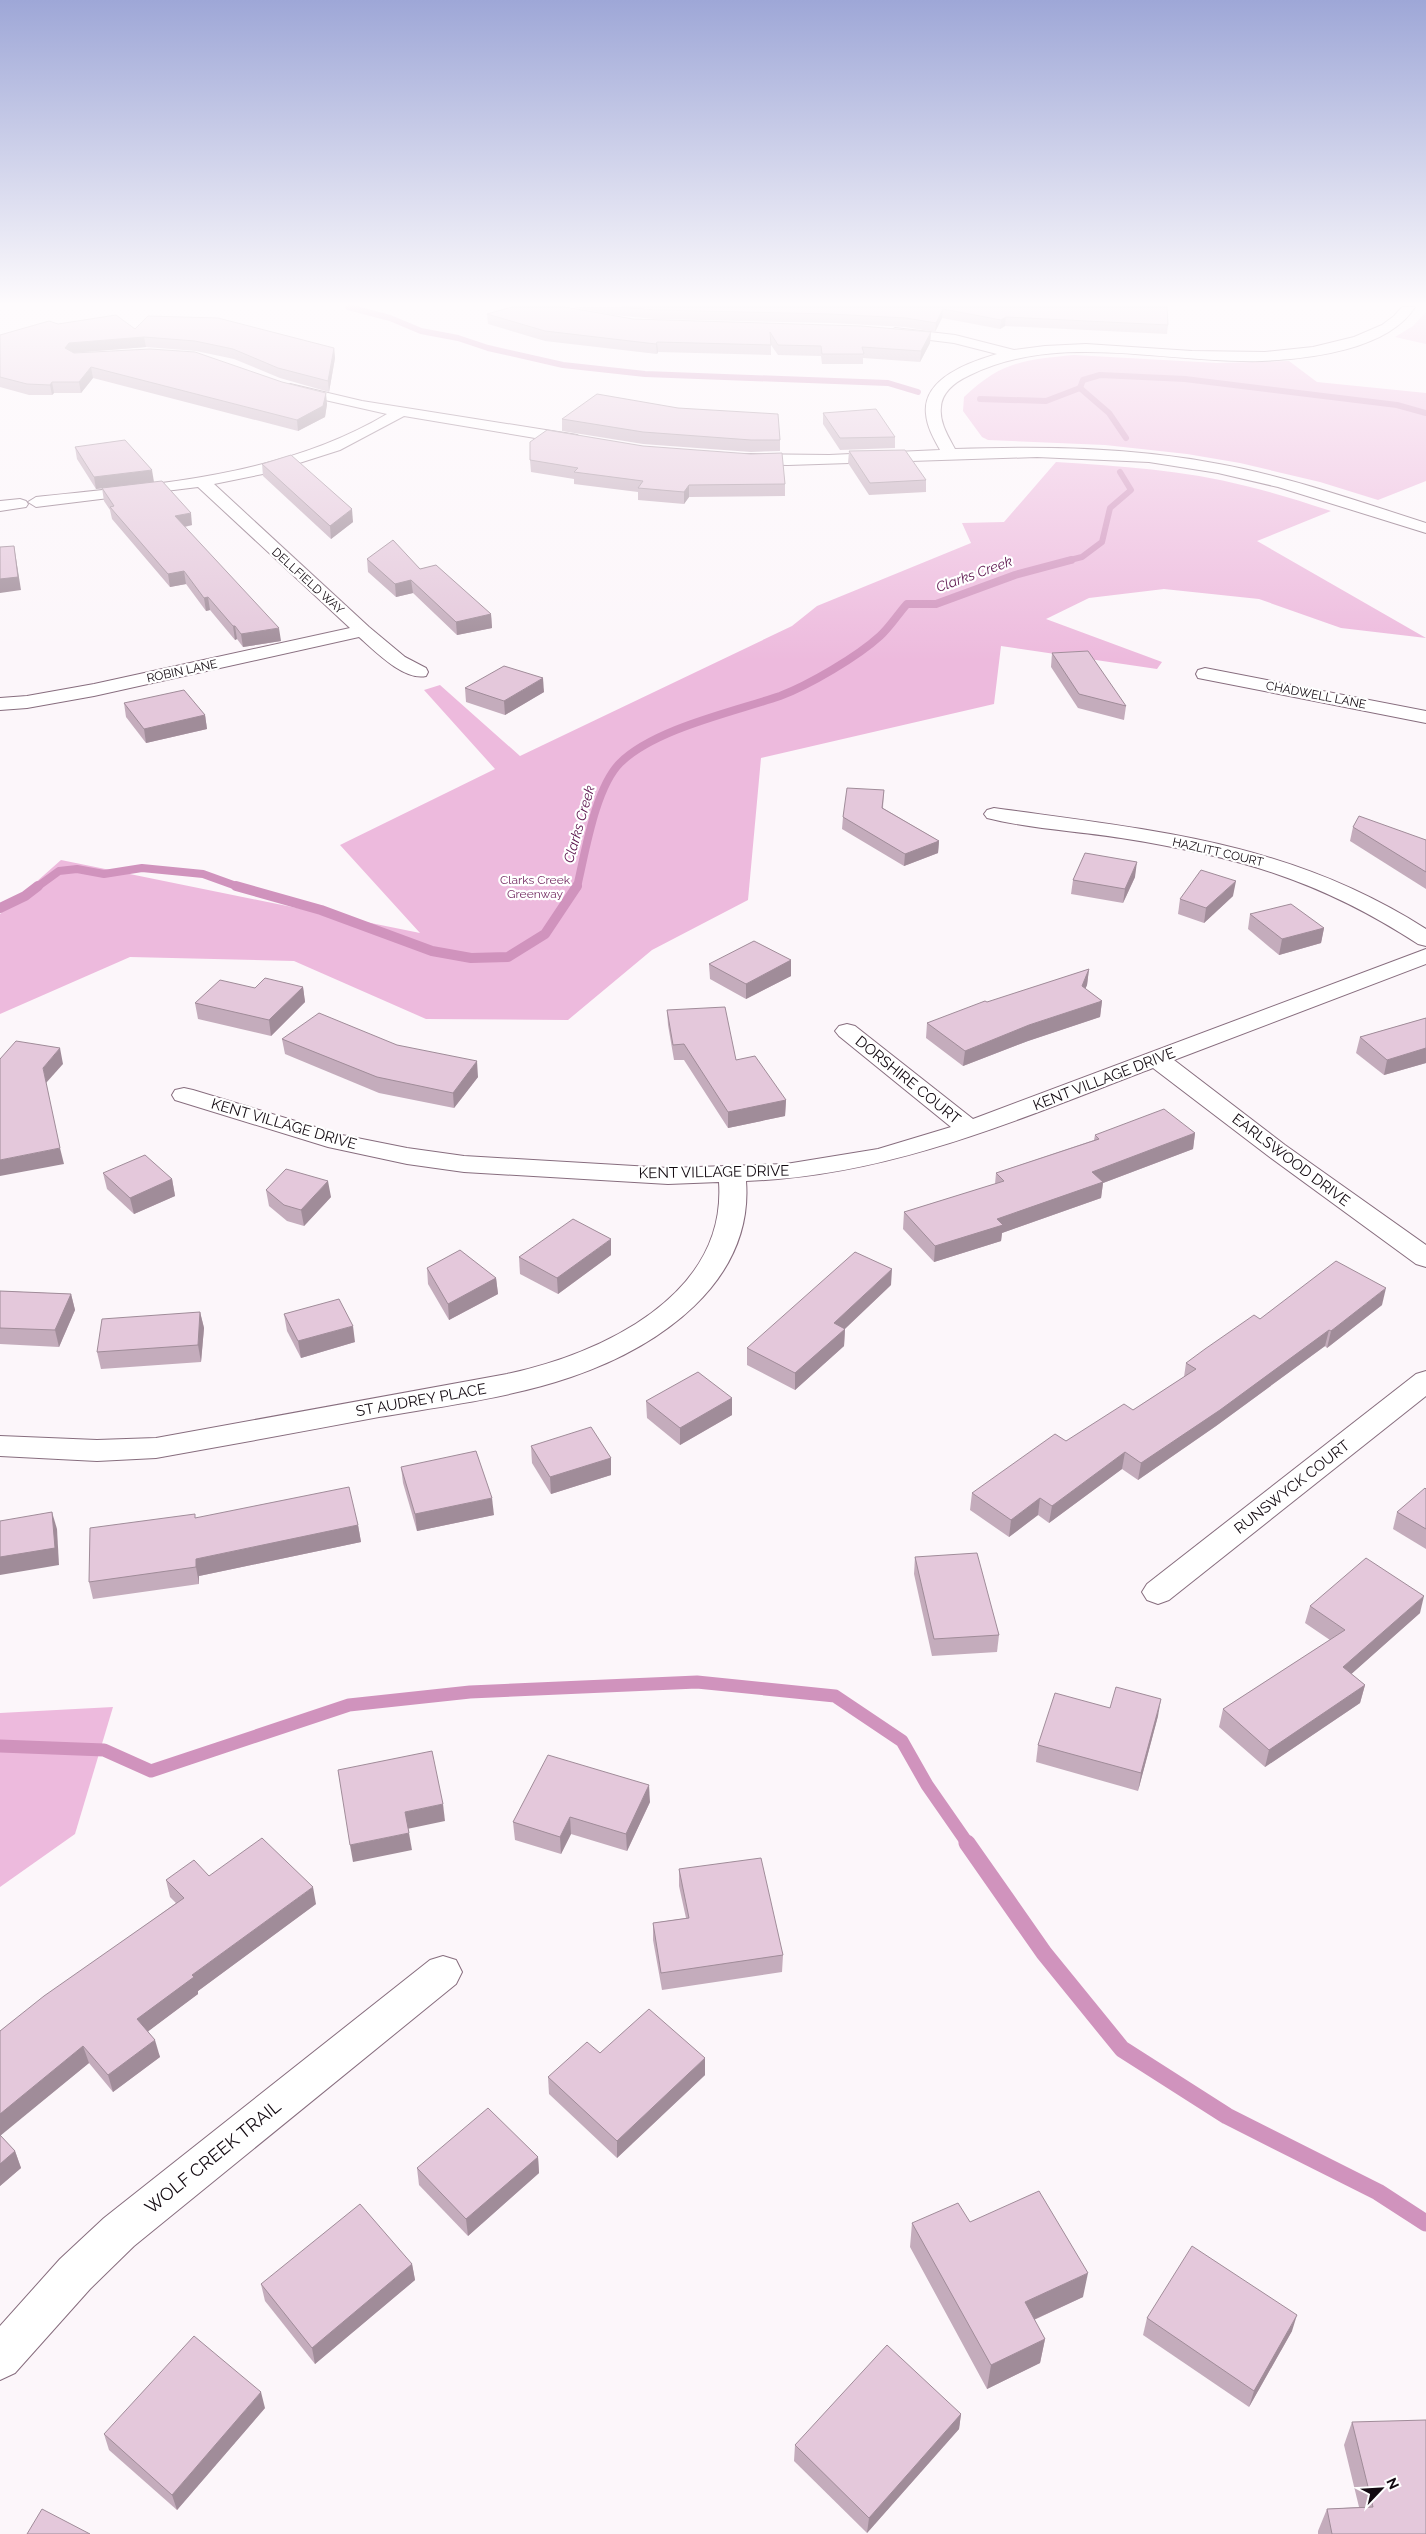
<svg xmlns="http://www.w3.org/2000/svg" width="1426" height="2534" font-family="Raleway,sans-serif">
	<rect width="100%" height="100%" fill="#fcf6fa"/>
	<g fill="#edbadd">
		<path d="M 1426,312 L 1426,344 L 1395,337 L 1413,326 Z"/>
		<path d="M 1074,355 L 1217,363 L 1289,361 L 1317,382 L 1426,393 L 1426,481 L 1378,500 L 1320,482 L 1240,463 L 1187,454 L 1105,445 L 988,440 L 982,437 L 963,411 L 964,397 C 1002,361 1024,360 1074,355 Z"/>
		<path d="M 1056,462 C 1120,466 1184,470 1246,486 C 1275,493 1303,502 1331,511 L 1257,541 L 1426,638 L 1341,628 L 1259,599 L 1164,589 L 1089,598 L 1046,619 L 1162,662 L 1157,669 L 1001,646 L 994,704 L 761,758 L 748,900 L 652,950 L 568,1020 L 426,1019 L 294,961 L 130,957 L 0,1014 L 0,914 L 61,860 L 420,933 L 340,845 L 495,769 L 424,690 L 440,685 L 520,756 L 792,626 L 817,606 L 971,543 L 962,523 L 1004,522 Z"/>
		<path d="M 113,1707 L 75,1834 L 0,1887 L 0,1713 Z"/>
	</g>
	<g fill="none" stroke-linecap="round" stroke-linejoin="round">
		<g stroke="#d093bd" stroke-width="6">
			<path d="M 348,307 L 390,318 L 421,331 L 458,338 L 488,348 L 563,365 L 645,374 L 888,383 L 918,392"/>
			<path d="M 1080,388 L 1083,380 L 1100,375 L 1185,379 L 1397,405 L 1426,413"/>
			<path d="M 1080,388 L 1109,413 L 1126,438"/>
			<path d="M 980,399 L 1046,401 L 1080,388"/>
			<path d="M 1066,561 L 1082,557 L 1102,542 L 1110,508 L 1131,490 L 1120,472"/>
		</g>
		<g stroke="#d093bd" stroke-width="8">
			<path d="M 37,887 L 59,871 L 77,869 L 104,874 L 142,868 L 203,874 L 239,887"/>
			<path d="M 577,887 C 585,854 595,788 620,763 C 654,729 733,712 780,696 C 809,685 857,657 880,636 C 890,627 898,614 907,604 L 936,604 L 1015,575 L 1071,560"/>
		</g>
		<g stroke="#d093bd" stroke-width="10">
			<path d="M 236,886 L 321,910 L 432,951 L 471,958 L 508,957 L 545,934 L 577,886"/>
			<path d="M 0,908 L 25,896 L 38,886"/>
		</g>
		<path stroke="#d093bd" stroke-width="13" d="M 0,1746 L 104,1750 L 151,1771 L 349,1705 L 470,1692 L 697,1682 L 835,1696 L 902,1741 L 927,1785 L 968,1844"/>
		<path stroke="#d093bd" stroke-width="17" d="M 967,1843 L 1044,1953 L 1122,2049 L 1227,2116 L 1378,2192 L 1426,2223"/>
		<g stroke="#876d7e" stroke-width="2">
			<g id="street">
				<path d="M 1402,307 L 1415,307 C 1388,350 1309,359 1262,361 C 1167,364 1059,331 970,375 C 957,381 942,391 941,407 C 939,422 948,436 955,449 C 1043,446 1132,447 1219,464 C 1290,477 1357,501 1426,523 L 1426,533 L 1278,487 L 1218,473 L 1149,462 L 1037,457 L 788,465 L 746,464 L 738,459 L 746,454 L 829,455 L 940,450 C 934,439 927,427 926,414 C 922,378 970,362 997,354 L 954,343 L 890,335 L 888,332 L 895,328 L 955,335 L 1014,350 L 1045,346 L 1086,344 L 1192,351 L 1265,352 L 1313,347 L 1354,337 L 1382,325 L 1394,316 Z"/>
				<path d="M 290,384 L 362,401 L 577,435 L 585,440 L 577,445 L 404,416 L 340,450 L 268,473 L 214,484 L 369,627 L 405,657 L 426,668 L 428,672 L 426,676 C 404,681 375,651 359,637 L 94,696 L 27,708 L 0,710 L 0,698 L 27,696 L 94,684 L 350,628 L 198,487 L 36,507 L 28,502 L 36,497 C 156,484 281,477 387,414 L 285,391 L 283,388 Z"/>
				<path d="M 20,499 L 26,501 L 28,504 L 26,507 L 0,511 L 0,501 Z"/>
				<path d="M 1205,668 L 1426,711 L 1426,723 L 1198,678 L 1196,674 L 1198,670 Z"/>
				<path d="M 994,808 C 1150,830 1289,841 1426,929 L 1426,946 L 1418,944 C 1320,880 1236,856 1121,838 C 1077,831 1030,829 987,818 L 984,814 L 987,810 Z"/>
				<path d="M 1426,949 L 1426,964 L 1174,1060 L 1285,1145 L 1426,1245 L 1426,1267 L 1416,1264 L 1267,1155 L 1153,1068 C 1019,1119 891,1176 746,1181 C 754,1283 657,1348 571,1377 C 510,1398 443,1406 379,1417 C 305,1431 230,1445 156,1458 L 97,1461 L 0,1456 L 0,1436 L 97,1440 L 156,1438 L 507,1374 C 601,1354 727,1296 719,1182 L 668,1184 L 464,1172 L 407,1164 L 328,1147 L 175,1100 L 172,1095 L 175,1090 L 184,1088 L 193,1090 L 342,1135 L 407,1148 L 464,1156 L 668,1168 L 786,1164 L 878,1149 L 951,1127 L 839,1036 L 835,1031 L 839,1026 L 847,1024 L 855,1026 L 973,1119 Z"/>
				<path d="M 1426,1371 L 1426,1396 L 1169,1600 L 1158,1604 L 1147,1600 L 1142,1592 L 1147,1584 L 1416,1374 Z"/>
				<path d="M 443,1956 L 456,1960 L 462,1972 L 456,1984 L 134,2246 L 90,2289 L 15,2373 L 0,2380 L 0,2326 L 60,2259 L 104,2218 L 430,1960 Z"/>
			</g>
		</g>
		<use href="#street" fill="#fff" fill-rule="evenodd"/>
	</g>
	<g fill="#c4acbc">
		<path d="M 572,307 L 1167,307 L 1168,325 L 1167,334 L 1005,326 L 1000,329 L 942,318 L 935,332 L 905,327 L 831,323 L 655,319 L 613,315 Z"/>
		<path d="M 569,308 L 633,319 L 931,332 L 930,343 L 920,362 L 863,358 L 863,364 L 822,364 L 821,356 L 778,355 L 771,345 L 771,355 L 658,352 L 657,354 L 545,341 L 488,324 L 487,314 Z"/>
		<path d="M 58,324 L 135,329 L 334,348 L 335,358 L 329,392 L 280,378 L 234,359 L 196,351 L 146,347 L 73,353 L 327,404 L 325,417 L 298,431 L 93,378 L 81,393 L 54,393 L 52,395 L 29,395 L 0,387 L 0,335 Z"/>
		<path d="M 678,408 L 780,440 L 780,451 L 751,452 L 643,444 L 562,431 L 562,419 Z"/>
		<path d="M 823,413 L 895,437 L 895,448 L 840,450 L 823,424 Z"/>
		<path d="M 75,447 L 154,482 L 192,525 L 185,527 L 281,641 L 243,647 L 237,639 L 235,640 L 210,610 L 206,611 L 186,584 L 170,587 L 112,519 L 110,510 L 104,501 L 102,488 L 139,484 L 96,489 L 77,459 Z"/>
		<path d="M 849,451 L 926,480 L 926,492 L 869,495 L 848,463 Z"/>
		<path d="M 530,460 L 785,484 L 785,496 L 689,497 L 684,504 L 638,500 L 638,492 L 574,484 L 574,479 L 531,472 Z"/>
		<path d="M 262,464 L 353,522 L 331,539 L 263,476 Z"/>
		<path d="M 367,559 L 420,569 L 491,614 L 492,628 L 457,635 L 413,593 L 396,597 L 368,572 Z"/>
		<path d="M 1052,653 L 1126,706 L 1124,720 L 1078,708 L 1051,667 Z"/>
		<path d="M 465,688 L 544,692 L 505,715 L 466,702 Z"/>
		<path d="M 124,703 L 205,715 L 207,729 L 146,743 L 126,717 Z"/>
		<path d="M 884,790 L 883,808 L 939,841 L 938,853 L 904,866 L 842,829 L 843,817 Z"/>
		<path d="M 1353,827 L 1426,840 L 1426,889 L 1350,841 Z"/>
		<path d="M 1135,877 L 1123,903 L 1071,894 L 1073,880 Z"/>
		<path d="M 1233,896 L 1204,923 L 1178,914 L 1180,899 Z"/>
		<path d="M 1250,914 L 1324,928 L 1321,943 L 1279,955 L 1248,929 Z"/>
		<path d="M 791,960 L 791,976 L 746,999 L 710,979 L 709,964 Z"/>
		<path d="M 1089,969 L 1087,985 L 1085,989 L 1102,1001 L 1100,1017 L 1028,1041 L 963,1066 L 926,1038 L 927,1023 Z"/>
		<path d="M 303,987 L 305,1002 L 271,1036 L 198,1019 L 195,1003 Z"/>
		<path d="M 667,1010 L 736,1060 L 786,1100 L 785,1116 L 728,1128 L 684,1060 L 674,1060 L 668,1025 Z"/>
		<path d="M 1426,1018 L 1426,1063 L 1384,1075 L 1356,1053 L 1360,1037 Z"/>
		<path d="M 282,1039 L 397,1045 L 478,1077 L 454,1108 L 379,1093 L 285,1054 Z"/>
		<path d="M 1195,1133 L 1193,1149 L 1103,1183 L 1101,1198 L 1002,1233 L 1001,1241 L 934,1262 L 903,1229 L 904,1212 L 995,1184 L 996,1173 L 1094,1140 L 1095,1135 Z"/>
		<path d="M 103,1173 L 172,1179 L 175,1196 L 134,1214 L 107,1189 Z"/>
		<path d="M 266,1190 L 331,1197 L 304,1226 L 287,1221 L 269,1206 Z"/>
		<path d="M 611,1255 L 558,1294 L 520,1274 L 519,1257 Z"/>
		<path d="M 427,1268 L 496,1278 L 498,1294 L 449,1320 L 428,1284 Z"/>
		<path d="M 891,1285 L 845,1329 L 844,1346 L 795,1390 L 747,1365 L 747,1348 Z"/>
		<path d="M 0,1291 L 71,1294 L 75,1310 L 59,1347 L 0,1344 Z"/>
		<path d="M 1382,1305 L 1327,1348 L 1325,1346 L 1216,1426 L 1138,1480 L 1122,1469 L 1049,1523 L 1038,1515 L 1009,1537 L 970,1510 L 972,1493 L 1066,1441 L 1133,1410 L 1184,1377 L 1186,1363 L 1260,1319 Z"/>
		<path d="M 200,1312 L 204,1328 L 201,1362 L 101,1369 L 97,1352 Z"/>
		<path d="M 284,1314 L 355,1342 L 301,1358 L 287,1331 Z"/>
		<path d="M 732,1398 L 732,1415 L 680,1445 L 647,1418 L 646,1401 Z"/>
		<path d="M 531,1446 L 611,1458 L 611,1475 L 551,1494 L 532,1463 Z"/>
		<path d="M 401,1467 L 494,1515 L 417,1531 L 403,1483 Z"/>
		<path d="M 1426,1489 L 1426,1549 L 1393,1529 L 1397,1512 Z"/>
		<path d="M 195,1518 L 358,1525 L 361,1542 L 199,1576 L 199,1584 L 93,1599 L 89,1582 Z"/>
		<path d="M 915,1557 L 999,1635 L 997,1652 L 932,1656 L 914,1574 Z"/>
		<path d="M 1310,1606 L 1420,1613 L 1351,1674 L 1365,1685 L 1360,1703 L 1265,1767 L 1219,1727 L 1223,1709 L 1330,1640 L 1305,1623 Z"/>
		<path d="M 1110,1708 L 1158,1716 L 1138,1791 L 1036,1762 L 1038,1745 Z"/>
		<path d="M 650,1802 L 627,1851 L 571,1834 L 561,1854 L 515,1840 L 513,1822 Z"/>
		<path d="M 679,1869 L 783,1955 L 782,1972 L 662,1990 L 653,1940 L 653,1923 L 686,1918 L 679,1886 Z"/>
		<path d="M 209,1876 L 316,1904 L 198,1991 L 198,1994 L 148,2031 L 160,2057 L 113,2092 L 89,2063 L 0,2135 L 15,2151 L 21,2168 L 0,2186 L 0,2031 L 176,1903 L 170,1897 L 166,1880 Z"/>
		<path d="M 600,2053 L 705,2075 L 617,2158 L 549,2094 L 548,2077 Z"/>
		<path d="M 538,2157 L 539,2173 L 468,2236 L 419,2185 L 417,2168 Z"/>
		<path d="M 970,2222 L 1083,2297 L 1034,2320 L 1045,2339 L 1040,2363 L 987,2389 L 910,2247 L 912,2223 Z"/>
		<path d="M 412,2264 L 415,2280 L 315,2364 L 265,2301 L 261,2284 Z"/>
		<path d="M 1147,2318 L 1292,2331 L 1249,2407 L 1143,2335 Z"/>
		<path d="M 265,2408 L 177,2510 L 109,2450 L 104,2434 Z"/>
		<path d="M 961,2414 L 959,2429 L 867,2533 L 794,2461 L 795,2445 Z"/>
		<path d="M 1352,2422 L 1426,2534 L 1318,2534 L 1318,2531 L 1327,2509 L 1359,2507 L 1344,2445 Z"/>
	</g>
	<g fill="#a08c99">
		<path d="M 943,309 L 942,318 L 935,332 L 936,323 Z"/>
		<path d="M 1006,317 L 1005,326 L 1000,329 L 1001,320 Z"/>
		<path d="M 931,332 L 930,343 L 920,362 L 921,351 Z"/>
		<path d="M 144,337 L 146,347 L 71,353 L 65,348 L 69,343 Z"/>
		<path d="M 657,342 L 658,352 L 657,354 L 656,344 Z"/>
		<path d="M 334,348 L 335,358 L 329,392 L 328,381 Z"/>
		<path d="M 91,367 L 93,378 L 81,393 L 79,382 Z"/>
		<path d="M 52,382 L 54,393 L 52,395 L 50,385 Z"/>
		<path d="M 326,393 L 327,404 L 325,417 L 298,431 L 297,420 Z"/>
		<path d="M 152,470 L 154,482 L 96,489 L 94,477 Z"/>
		<path d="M 689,485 L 689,497 L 684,504 L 684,492 Z"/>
		<path d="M 352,509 L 353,522 L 331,539 L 330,526 Z"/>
		<path d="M 191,513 L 192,525 L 177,528 L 175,516 Z"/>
		<path d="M 14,546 L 21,590 L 0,593 L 0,579 Z"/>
		<path d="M 184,571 L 186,584 L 170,587 L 168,574 Z"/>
		<path d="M 411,580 L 413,593 L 396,597 L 395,584 Z"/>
		<path d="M 208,597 L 210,610 L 206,611 L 204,598 Z"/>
		<path d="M 491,614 L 492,628 L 457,635 L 456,622 Z"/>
		<path d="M 233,626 L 235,626 L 237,639 L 235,640 Z"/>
		<path d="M 279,628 L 281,641 L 243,647 L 241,634 Z"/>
		<path d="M 543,678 L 544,692 L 505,715 L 504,701 Z"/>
		<path d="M 205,715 L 207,729 L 146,743 L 144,729 Z"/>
		<path d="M 939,841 L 938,853 L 904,866 L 905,854 Z"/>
		<path d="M 1137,862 L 1135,877 L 1123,903 L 1125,889 Z"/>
		<path d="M 1236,881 L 1233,896 L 1204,923 L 1206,908 Z"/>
		<path d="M 1324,928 L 1321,943 L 1279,955 L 1282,939 Z"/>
		<path d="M 791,960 L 791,976 L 746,999 L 746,984 Z"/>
		<path d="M 1089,969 L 1087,985 L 1080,1001 L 1082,986 Z"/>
		<path d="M 303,987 L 305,1002 L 271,1036 L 269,1020 Z"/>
		<path d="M 1102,1001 L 1100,1017 L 1028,1041 L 963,1066 L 965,1051 L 1029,1025 Z"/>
		<path d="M 60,1048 L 63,1064 L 46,1083 L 43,1068 Z"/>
		<path d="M 1426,1048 L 1426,1063 L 1384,1075 L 1387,1060 Z"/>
		<path d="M 477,1061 L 478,1077 L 454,1108 L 453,1093 Z"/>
		<path d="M 786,1100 L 785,1116 L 728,1128 L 728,1112 Z"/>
		<path d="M 1195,1133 L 1193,1149 L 1103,1183 L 1101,1198 L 1002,1233 L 1001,1241 L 934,1262 L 935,1246 L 997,1219 L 1092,1172 Z"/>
		<path d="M 60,1148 L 64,1164 L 0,1176 L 0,1160 Z"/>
		<path d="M 172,1179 L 175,1196 L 134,1214 L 130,1198 Z"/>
		<path d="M 328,1181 L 331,1197 L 304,1226 L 301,1210 Z"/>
		<path d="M 611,1239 L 611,1255 L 558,1294 L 557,1278 Z"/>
		<path d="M 892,1269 L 891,1285 L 833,1340 L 845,1329 L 844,1346 L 795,1390 L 795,1373 L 834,1323 Z"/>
		<path d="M 496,1278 L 498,1294 L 449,1320 L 448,1304 Z"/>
		<path d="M 1386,1288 L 1382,1305 L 1327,1348 L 1331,1331 Z"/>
		<path d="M 71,1294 L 75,1310 L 59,1347 L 55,1330 Z"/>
		<path d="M 200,1312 L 204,1328 L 201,1362 L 198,1345 Z"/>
		<path d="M 353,1326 L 355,1342 L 301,1358 L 298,1341 Z"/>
		<path d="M 1329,1330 L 1325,1346 L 1216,1426 L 1138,1480 L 1141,1463 Z"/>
		<path d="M 732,1398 L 732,1415 L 680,1445 L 680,1428 Z"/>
		<path d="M 1125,1452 L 1122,1469 L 1049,1523 L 1052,1506 Z"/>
		<path d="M 611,1458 L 611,1475 L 551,1494 L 550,1477 Z"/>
		<path d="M 492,1498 L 494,1515 L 417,1531 L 415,1514 Z"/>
		<path d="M 1040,1498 L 1038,1515 L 1009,1537 L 1011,1520 Z"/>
		<path d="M 52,1512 L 57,1529 L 59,1565 L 0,1575 L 0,1557 Z"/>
		<path d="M 358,1525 L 361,1542 L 199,1576 L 199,1584 L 196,1567 L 196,1559 Z"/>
		<path d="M 1424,1596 L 1420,1613 L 1339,1685 L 1343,1667 Z"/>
		<path d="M 1365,1685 L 1360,1703 L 1265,1767 L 1269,1750 Z"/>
		<path d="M 1161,1699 L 1158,1716 L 1138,1791 L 1141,1773 Z"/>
		<path d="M 649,1785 L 650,1802 L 627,1851 L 626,1834 Z"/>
		<path d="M 443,1804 L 445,1821 L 407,1829 L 405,1812 Z"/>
		<path d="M 570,1817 L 571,1834 L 561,1854 L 560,1837 Z"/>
		<path d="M 409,1833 L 412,1850 L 353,1862 L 350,1845 Z"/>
		<path d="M 313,1887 L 316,1904 L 198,1991 L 198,1994 L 142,2036 L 137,2019 L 192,1975 Z"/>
		<path d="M 155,2040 L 160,2057 L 113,2092 L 108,2075 Z"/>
		<path d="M 83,2046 L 89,2063 L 0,2136 L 0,2114 Z"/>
		<path d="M 705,2058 L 705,2075 L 617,2158 L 617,2141 Z"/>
		<path d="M 15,2151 L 21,2168 L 0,2186 L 0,2164 Z"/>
		<path d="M 538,2157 L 539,2173 L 468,2236 L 466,2219 Z"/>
		<path d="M 412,2264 L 415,2280 L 315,2364 L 312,2348 Z"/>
		<path d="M 1088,2273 L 1083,2297 L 1020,2326 L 1025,2302 Z"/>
		<path d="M 1297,2315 L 1292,2331 L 1249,2407 L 1254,2391 Z"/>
		<path d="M 1045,2339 L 1040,2363 L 987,2389 L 991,2365 Z"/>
		<path d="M 261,2392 L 265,2408 L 177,2510 L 172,2495 Z"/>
		<path d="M 961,2414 L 959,2429 L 867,2533 L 869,2518 Z"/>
	</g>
	<g fill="#e4c8db" stroke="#a08c99">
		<path d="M 512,307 L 565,307 L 633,319 L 861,326 L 931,332 L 921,351 L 862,347 L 864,354 L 822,354 L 821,346 L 778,345 L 770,332 L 771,345 L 657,342 L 656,344 L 545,331 L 487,314 Z"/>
		<path d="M 621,307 L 1167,307 L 1168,325 L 1006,317 L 1001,320 L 943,309 L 936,323 L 906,318 L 831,314 L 655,310 Z"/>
		<path d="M 116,315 L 135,329 L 148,316 L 218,318 L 334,348 L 328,381 L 278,368 L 233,349 L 195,341 L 144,337 L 69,343 L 65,348 L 74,353 L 150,349 L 195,352 L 282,382 L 326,393 L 323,406 L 297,420 L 91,367 L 79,382 L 52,382 L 50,385 L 27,384 L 0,377 L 0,335 L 49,321 L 58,324 Z"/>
		<path d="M 597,394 L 678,408 L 778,414 L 780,440 L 751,440 L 643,432 L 562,419 Z"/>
		<path d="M 876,409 L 895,437 L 840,438 L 823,413 Z"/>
		<path d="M 547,430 L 643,446 L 751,454 L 782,453 L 785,484 L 689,485 L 684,492 L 638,488 L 643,481 L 574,472 L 578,468 L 530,460 L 530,442 Z"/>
		<path d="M 125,440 L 152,470 L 94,477 L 75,447 Z"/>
		<path d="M 905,450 L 926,480 L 870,483 L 849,451 Z"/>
		<path d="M 291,455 L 352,509 L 330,526 L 262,464 Z"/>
		<path d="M 162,481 L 191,513 L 175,516 L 279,628 L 241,634 L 235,626 L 233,626 L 208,597 L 204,598 L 184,571 L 168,574 L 110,507 L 114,506 L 102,488 Z"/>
		<path d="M 393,540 L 420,569 L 436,565 L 491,614 L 456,622 L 411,580 L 395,584 L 367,559 Z"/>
		<path d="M 14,546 L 18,577 L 0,579 L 0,547 Z"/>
		<path d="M 1088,651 L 1126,706 L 1079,694 L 1052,653 Z"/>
		<path d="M 504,666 L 543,678 L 504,701 L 465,688 Z"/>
		<path d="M 184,690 L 205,715 L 144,729 L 124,703 Z"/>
		<path d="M 847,788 L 884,790 L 882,808 L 939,841 L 905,854 L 843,817 Z"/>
		<path d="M 1359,816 L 1426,840 L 1426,872 L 1353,827 Z"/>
		<path d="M 1085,853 L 1137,862 L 1125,889 L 1073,880 Z"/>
		<path d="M 1201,870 L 1236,881 L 1206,908 L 1180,899 Z"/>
		<path d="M 1291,904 L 1324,928 L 1282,939 L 1250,914 Z"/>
		<path d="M 754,941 L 791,960 L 746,984 L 709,964 Z"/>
		<path d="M 1089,969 L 1082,986 L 1102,1001 L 1029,1025 L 965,1051 L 927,1023 L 985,1001 L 987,1002 Z"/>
		<path d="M 265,978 L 303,987 L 269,1020 L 195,1003 L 220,980 L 255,988 Z"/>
		<path d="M 725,1007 L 736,1060 L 755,1056 L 786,1100 L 728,1112 L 684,1044 L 673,1045 L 667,1010 Z"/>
		<path d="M 319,1013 L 397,1045 L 477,1061 L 453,1093 L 377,1077 L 282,1039 Z"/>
		<path d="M 1426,1018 L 1426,1048 L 1387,1060 L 1360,1037 Z"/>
		<path d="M 16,1041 L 60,1048 L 43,1068 L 60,1148 L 0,1160 L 0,1059 Z"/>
		<path d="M 1164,1109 L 1195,1133 L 1092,1172 L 1103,1182 L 997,1219 L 1003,1225 L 935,1246 L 904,1212 L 1004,1181 L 996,1173 L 1099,1139 L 1095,1135 Z"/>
		<path d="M 145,1155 L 172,1179 L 130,1198 L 103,1173 Z"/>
		<path d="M 286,1169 L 328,1181 L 301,1210 L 284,1205 L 266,1190 Z"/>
		<path d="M 573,1219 L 611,1239 L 557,1278 L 519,1257 Z"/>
		<path d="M 460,1250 L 496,1278 L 448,1304 L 427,1268 Z"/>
		<path d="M 855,1252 L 892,1269 L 834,1323 L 845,1329 L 795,1373 L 747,1348 Z"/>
		<path d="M 1336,1261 L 1386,1288 L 1331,1331 L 1329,1330 L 1220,1410 L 1141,1463 L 1125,1452 L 1052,1506 L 1040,1498 L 1011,1520 L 972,1493 L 1055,1434 L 1066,1441 L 1124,1404 L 1133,1410 L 1196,1369 L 1186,1363 L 1205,1349 L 1254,1315 L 1260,1319 Z"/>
		<path d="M 0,1291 L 71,1294 L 55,1330 L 0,1328 Z"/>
		<path d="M 339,1299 L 353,1326 L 298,1341 L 284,1314 Z"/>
		<path d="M 200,1312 L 198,1345 L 97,1352 L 102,1319 Z"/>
		<path d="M 698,1372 L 732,1398 L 680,1428 L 646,1401 Z"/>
		<path d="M 591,1427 L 611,1458 L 550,1477 L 531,1446 Z"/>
		<path d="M 476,1451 L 492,1498 L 415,1514 L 401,1467 Z"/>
		<path d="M 349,1487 L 358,1525 L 196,1559 L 196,1567 L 89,1582 L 90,1528 L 195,1514 L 195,1518 Z"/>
		<path d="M 1425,1488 L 1426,1489 L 1426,1529 L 1397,1512 Z"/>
		<path d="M 52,1512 L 55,1548 L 0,1557 L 0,1521 Z"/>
		<path d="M 977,1553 L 999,1635 L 934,1639 L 915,1557 Z"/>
		<path d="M 1366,1558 L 1424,1596 L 1343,1667 L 1365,1685 L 1269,1750 L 1223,1709 L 1345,1630 L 1310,1606 Z"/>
		<path d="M 1116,1687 L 1161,1699 L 1141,1773 L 1038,1745 L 1055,1693 L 1110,1708 Z"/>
		<path d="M 432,1751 L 443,1804 L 405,1812 L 409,1833 L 350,1845 L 338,1770 Z"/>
		<path d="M 548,1755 L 649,1785 L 626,1834 L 570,1817 L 560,1837 L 513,1822 Z"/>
		<path d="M 262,1838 L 313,1887 L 192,1975 L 194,1977 L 137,2019 L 155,2040 L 108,2075 L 83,2046 L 0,2114 L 0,2031 L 44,1996 L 184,1898 L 166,1880 L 194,1860 L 209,1876 Z"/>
		<path d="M 761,1858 L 783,1955 L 661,1973 L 653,1923 L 689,1918 L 679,1869 Z"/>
		<path d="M 649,2009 L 705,2058 L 617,2141 L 548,2077 L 587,2042 L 600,2053 Z"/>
		<path d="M 488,2108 L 538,2157 L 466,2219 L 417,2168 Z"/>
		<path d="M 0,2135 L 15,2151 L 0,2164 Z"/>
		<path d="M 1039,2191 L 1088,2273 L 1025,2302 L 1045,2339 L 991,2365 L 912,2223 L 958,2203 L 970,2222 Z"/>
		<path d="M 360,2204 L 412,2264 L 312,2348 L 261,2284 Z"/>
		<path d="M 1192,2246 L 1297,2315 L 1254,2391 L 1147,2318 Z"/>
		<path d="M 194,2336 L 261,2392 L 172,2495 L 104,2434 Z"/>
		<path d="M 887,2345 L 961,2414 L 869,2518 L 795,2445 Z"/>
		<path d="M 1426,2420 L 1426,2534 L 1332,2534 L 1327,2509 L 1373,2507 L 1352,2422 Z"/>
		<path d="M 42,2509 L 90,2534 L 27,2534 Z"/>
	</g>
	<linearGradient id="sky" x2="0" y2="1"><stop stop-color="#9ea7d7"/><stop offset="0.46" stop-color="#fefbfd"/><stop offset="1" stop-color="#fefbfd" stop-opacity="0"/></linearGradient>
	<rect width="1426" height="661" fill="url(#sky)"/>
	<g text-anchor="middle" stroke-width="4.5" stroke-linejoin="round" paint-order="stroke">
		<g font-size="12" fill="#120910" stroke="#fff">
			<text transform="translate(308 581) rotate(42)" y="4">DELLFIELD WAY</text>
			<text transform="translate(182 671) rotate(-12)" y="4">ROBIN LANE</text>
			<text transform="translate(1316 695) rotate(11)" y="4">CHADWELL LANE</text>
			<text transform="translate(1218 852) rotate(13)" y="4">HAZLITT COURT</text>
		</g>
		<g font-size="12" fill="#752d63" stroke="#fff">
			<text x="535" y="884">Clarks Creek<tspan x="535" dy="14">Greenway</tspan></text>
		</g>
		<g font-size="14" font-style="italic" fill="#5b134c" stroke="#fff">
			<text transform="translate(974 574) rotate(-20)" y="5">Clarks Creek</text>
			<text transform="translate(579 824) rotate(-74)" y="5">Clarks Creek</text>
		</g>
		<g font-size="15" fill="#120910" stroke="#fff">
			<text transform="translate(1104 1079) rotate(-21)" y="5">KENT VILLAGE DRIVE</text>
			<text transform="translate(908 1080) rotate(39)" y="5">DORSHIRE COURT</text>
			<text transform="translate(284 1124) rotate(16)" y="5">KENT VILLAGE DRIVE</text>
			<text transform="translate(1291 1160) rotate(37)" y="5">EARLSWOOD DRIVE</text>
			<text transform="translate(714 1172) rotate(-1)" y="5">KENT VILLAGE DRIVE</text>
			<text transform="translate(421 1400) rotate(-10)" y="5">ST AUDREY PLACE</text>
			<text transform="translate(1292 1487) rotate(-38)" y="5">RUNSWYCK COURT</text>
		</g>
		<g font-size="18" fill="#120910" stroke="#fff">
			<text transform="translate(213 2157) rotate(-39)" y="6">WOLF CREEK TRAIL</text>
		</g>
	</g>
	<g transform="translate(1381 2489) rotate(65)" stroke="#ffffff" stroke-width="4" paint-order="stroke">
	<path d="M0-4L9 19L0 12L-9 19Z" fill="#120910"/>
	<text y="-8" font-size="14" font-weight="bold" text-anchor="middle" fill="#120910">N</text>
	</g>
</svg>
